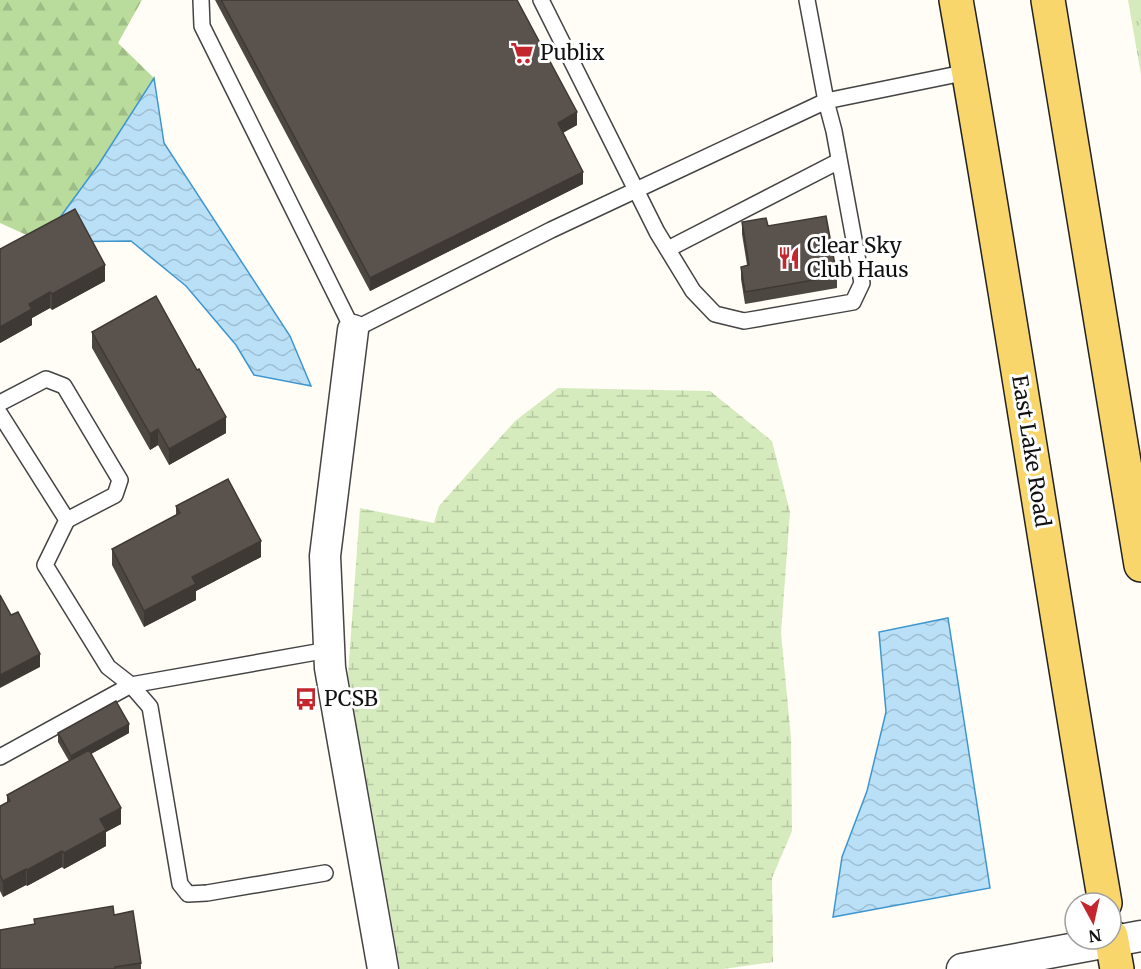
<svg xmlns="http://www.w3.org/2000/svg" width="1141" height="969" font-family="Merriweather,serif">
	<defs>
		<pattern id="grass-tufts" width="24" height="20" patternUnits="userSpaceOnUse" patternTransform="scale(1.5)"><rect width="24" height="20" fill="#d5ebbd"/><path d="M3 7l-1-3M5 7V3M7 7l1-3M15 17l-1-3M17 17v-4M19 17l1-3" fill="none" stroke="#b6c8a1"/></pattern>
		<pattern id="forest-firs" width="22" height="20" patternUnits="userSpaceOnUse" patternTransform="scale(1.5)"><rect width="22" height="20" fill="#b9dc9c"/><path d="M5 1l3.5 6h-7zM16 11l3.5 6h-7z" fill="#9ebc85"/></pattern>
		<pattern id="wetland-marsh" width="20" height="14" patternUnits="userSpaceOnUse" patternTransform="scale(1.5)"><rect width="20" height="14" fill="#d5ebbd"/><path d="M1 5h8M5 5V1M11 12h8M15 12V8" fill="none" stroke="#b6c8a1"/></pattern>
		<pattern id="water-waves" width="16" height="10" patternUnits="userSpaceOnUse" patternTransform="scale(1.5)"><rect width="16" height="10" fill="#b9e0f7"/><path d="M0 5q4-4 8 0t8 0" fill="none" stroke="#9ebfd3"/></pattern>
	</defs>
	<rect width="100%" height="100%" fill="#fffdf5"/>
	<path fill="url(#grass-tufts)" d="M 1128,0 L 1141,0 L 1141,75 Z"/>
	<path fill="url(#forest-firs)" d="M 0,0 L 142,0 L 118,43 L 154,78 L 99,164 L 42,242 L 0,223 Z"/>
	<path fill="url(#wetland-marsh)" d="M 558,388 L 710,391 L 772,441 L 790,512 L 781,633 L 791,738 L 792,831 L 772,878 L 773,962 L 723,969 L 400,969 L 348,675 L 360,508 L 434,523 L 439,506 L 515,421 Z"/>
	<g fill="url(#water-waves)" stroke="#3f96cf" stroke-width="1.5">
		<path d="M 154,78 L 164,143 L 290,336 L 311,386 L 254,375 L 236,345 L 186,286 L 131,241 L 42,242 L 99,164 Z"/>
		<path d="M 948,618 L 990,888 L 833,917 L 842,857 L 867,791 L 886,712 L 879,632 Z"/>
	</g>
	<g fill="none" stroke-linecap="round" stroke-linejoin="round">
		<g stroke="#444" stroke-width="18">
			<g id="service">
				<path d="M 201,0 L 202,26 L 353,330 L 551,230 L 826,101 L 968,72"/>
				<path d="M 541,0 L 657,232 L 693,291 L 715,314 L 744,321 L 853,302 L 862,283 L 834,131 L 826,101 L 807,0"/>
				<path d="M 668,249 L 839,161"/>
				<path d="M 0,403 L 46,379 L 64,386 L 120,480 L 115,495 L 67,520"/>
				<path d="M 0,414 L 67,520 L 45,565 L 108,667 L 131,685 L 150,707 L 180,884 L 188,894 L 207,893 L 325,873"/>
				<path d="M 0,757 L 131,685 L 328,650"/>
			</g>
		</g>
		<g stroke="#444" stroke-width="33">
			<g id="minor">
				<path d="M 353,330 L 325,556 L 330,668 L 383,969"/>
				<path d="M 962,969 L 1141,936"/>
			</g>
		</g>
		<g stroke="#222" stroke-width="36">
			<g id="primary">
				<path d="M 956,0 C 1009,300 1053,602 1105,903"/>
				<path d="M 1048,0 L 1141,565"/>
				<path d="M 1111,936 L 1117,969"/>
			</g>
		</g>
		<use href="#service" stroke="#fff" stroke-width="15"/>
		<use href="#minor" stroke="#fff" stroke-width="30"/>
		<use href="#primary" stroke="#f9d66b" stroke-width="33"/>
	</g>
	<g fill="#4d4742">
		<path d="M 215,0 L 517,0 L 577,125 L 563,133 L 583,184 L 370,291 Z"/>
		<path d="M 742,222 L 768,226 L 837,276 L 837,288 L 745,304 L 741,279 L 741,267 L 747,265 L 742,234 Z"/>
		<path d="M 0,249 L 105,281 L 52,310 L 50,308 L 32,318 L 32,325 L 0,343 Z"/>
		<path d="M 92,332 L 226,433 L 169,465 L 158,445 L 150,450 L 92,348 Z"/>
		<path d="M 176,506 L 261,557 L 196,591 L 196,600 L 144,627 L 112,565 L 112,549 L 176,515 Z"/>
		<path d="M 58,733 L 129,733 L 91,754 L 121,824 L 106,832 L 106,846 L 64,869 L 62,867 L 27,886 L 26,885 L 3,897 L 0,891 L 0,806 L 7,802 L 7,795 L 69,761 L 58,742 Z"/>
		<path d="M 114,915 L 141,963 L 141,969 L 0,969 L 34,924 L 34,919 Z"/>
	</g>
	<g fill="#3f3936">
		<path d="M 577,112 L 577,125 L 558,135 L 558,123 Z"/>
		<path d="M 583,172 L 583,184 L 370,291 L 370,278 Z"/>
		<path d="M 105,265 L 105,281 L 52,310 L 52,294 Z"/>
		<path d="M 50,292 L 50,308 L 32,318 L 32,325 L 0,343 L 0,327 L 29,304 Z"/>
		<path d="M 226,417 L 226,433 L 169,465 L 169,449 Z"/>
		<path d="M 158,429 L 158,445 L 150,450 L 150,434 Z"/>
		<path d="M 261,541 L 261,557 L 196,591 L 196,600 L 144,627 L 144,611 L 192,577 Z"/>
		<path d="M 40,654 L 40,667 L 0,688 L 0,675 Z"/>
		<path d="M 129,724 L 129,733 L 71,765 L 71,756 Z"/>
		<path d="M 121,808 L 121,824 L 106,832 L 106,846 L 64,869 L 64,853 L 100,819 Z"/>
		<path d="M 62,851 L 62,867 L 27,886 L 27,870 Z"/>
		<path d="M 26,869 L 26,885 L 3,897 L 3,881 Z"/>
	</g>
	<g fill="#5a524d" stroke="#3f3936" stroke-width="1.5">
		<path d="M 221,0 L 517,0 L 577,112 L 558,123 L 583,172 L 370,278 Z"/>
		<path d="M 75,209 L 105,265 L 52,294 L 50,292 L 29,304 L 32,309 L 0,327 L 0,249 Z"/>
		<path d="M 826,216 L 837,276 L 745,292 L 741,267 L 749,265 L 742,222 L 766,218 L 768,226 Z"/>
		<path d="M 156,296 L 197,370 L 199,369 L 226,417 L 169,449 L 158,429 L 150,434 L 92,332 Z"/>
		<path d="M 228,479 L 261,541 L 192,577 L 196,584 L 144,611 L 112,549 L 180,513 L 176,506 Z"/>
		<path d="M 0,595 L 11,615 L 18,612 L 40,654 L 0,675 Z"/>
		<path d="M 116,701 L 129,724 L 71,756 L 58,733 Z"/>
		<path d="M 89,750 L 121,808 L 100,819 L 106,830 L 64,853 L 62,851 L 27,870 L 26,869 L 3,881 L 0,875 L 0,806 L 10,801 L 7,795 Z"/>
		<path d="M 113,906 L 114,915 L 133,911 L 141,963 L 115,967 L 115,969 L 0,969 L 0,930 L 35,924 L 34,919 Z"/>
	</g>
	<defs>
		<g id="supermarket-bare" transform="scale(1.8)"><path d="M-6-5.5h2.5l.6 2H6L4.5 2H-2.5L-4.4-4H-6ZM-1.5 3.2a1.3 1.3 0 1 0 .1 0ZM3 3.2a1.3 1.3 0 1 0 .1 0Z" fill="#c4262e" stroke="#fff" stroke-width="2.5" paint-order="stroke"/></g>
		<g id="restaurant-bare" transform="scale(1.8)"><path d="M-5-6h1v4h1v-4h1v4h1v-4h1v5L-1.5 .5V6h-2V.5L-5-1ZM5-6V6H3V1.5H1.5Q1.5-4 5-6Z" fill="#c4262e" stroke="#fff" stroke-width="2.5" paint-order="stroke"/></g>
		<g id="bus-bare" transform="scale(1.8)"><path d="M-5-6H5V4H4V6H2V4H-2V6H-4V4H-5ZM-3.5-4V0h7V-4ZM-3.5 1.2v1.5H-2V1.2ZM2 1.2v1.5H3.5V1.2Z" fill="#c4262e" stroke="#fff" stroke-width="2.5" paint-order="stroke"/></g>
	</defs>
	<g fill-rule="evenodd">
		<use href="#supermarket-bare" x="522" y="53"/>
		<use href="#restaurant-bare" x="789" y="258"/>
		<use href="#bus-bare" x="306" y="699"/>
	</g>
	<g text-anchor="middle" stroke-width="6" stroke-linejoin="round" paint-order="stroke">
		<g font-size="21" fill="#111" stroke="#fff" text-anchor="start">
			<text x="540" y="60">Publix</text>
			<text x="807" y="253">Clear Sky<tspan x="807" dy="24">Club Haus</tspan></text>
			<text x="324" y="706">PCSB</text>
		</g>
		<g font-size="21" fill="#111" stroke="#fff">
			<text transform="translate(1031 451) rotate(81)" y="7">East Lake Road</text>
		</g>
	</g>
	<g transform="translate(1093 921) rotate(172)"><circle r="28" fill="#ffffff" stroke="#a0a0a0" stroke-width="1.5"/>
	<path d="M0-4.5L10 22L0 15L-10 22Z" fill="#c4262e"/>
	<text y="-9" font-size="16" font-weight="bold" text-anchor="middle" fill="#111111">N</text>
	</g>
</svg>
